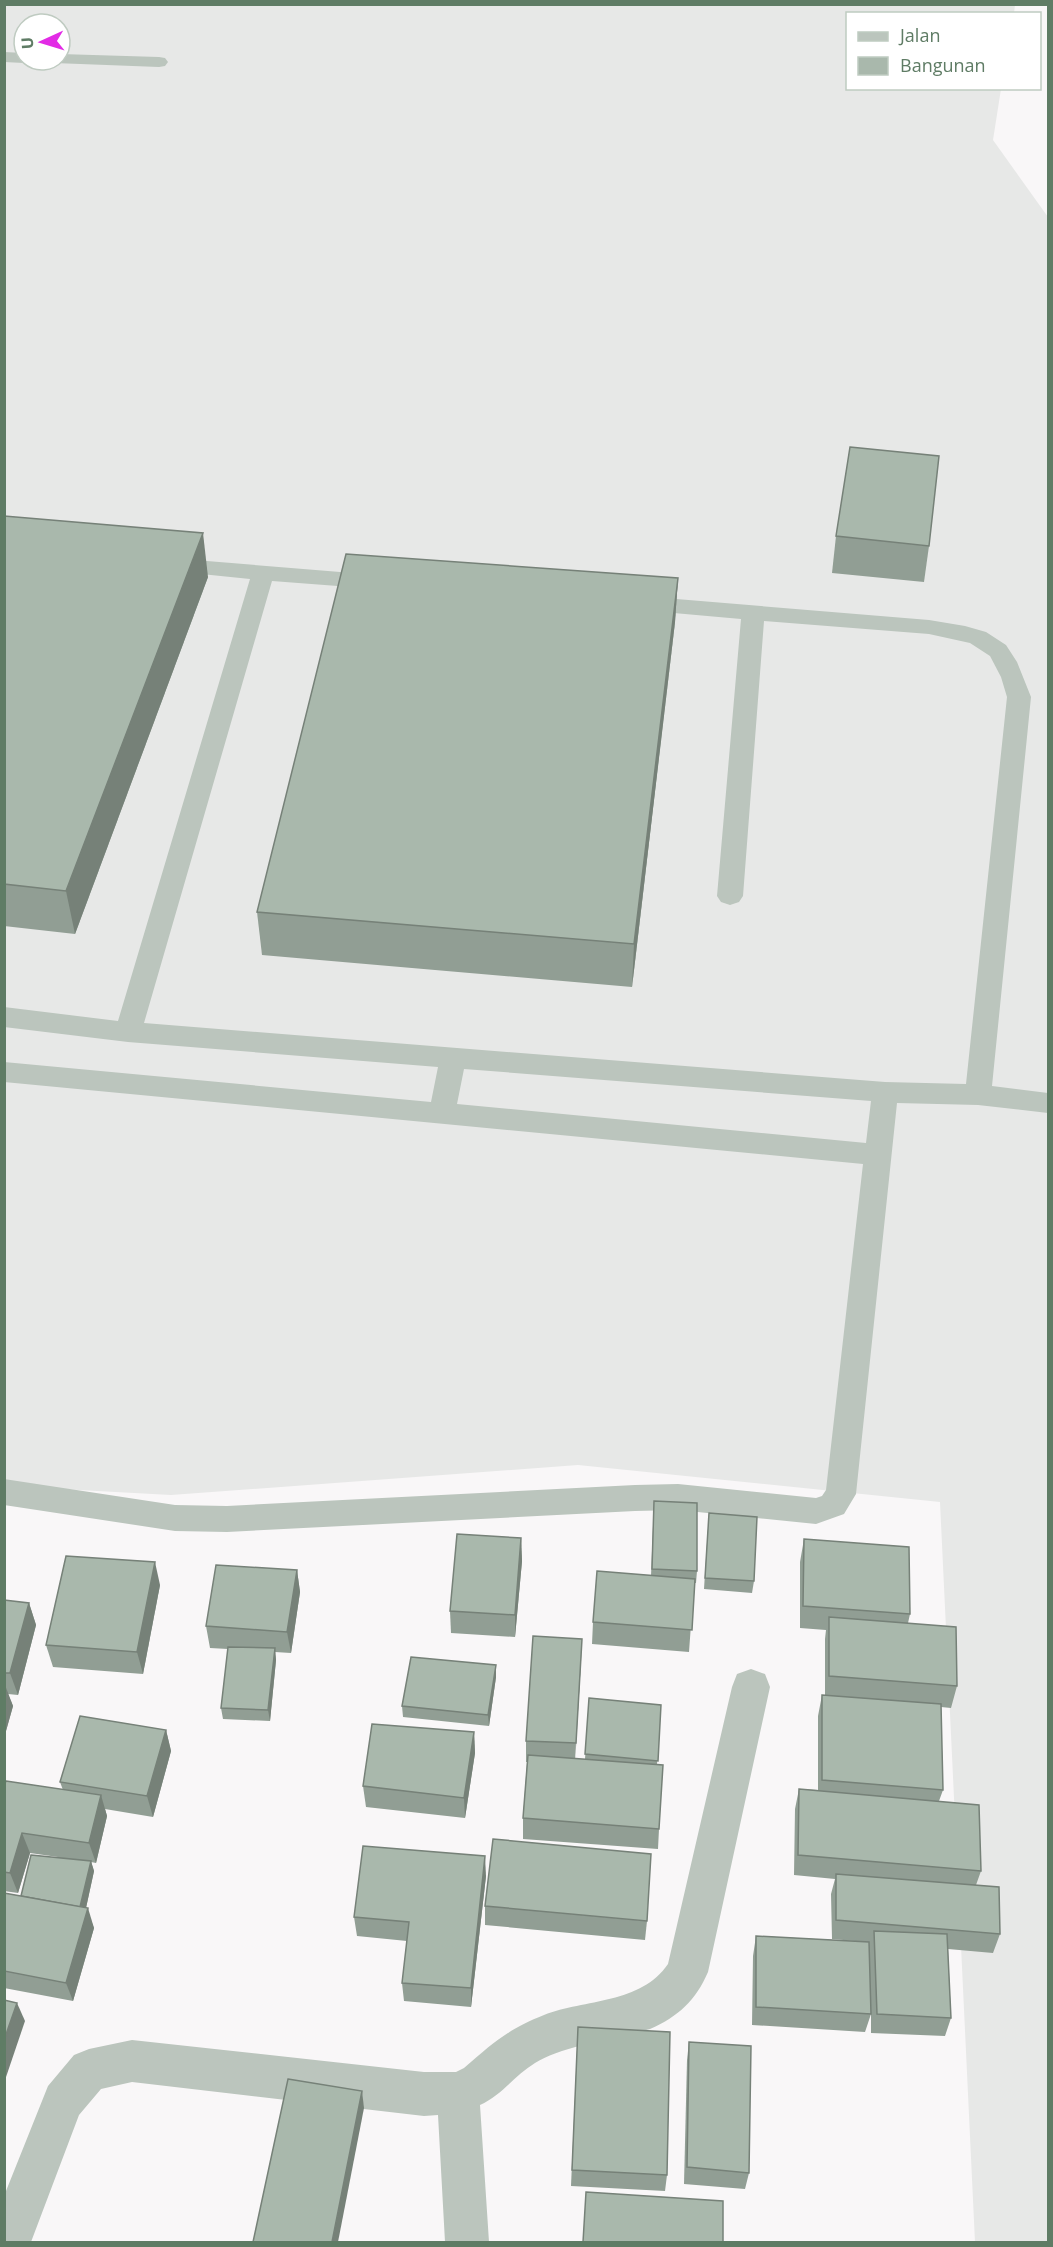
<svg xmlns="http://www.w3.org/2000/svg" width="1053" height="2247" font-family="'Open Sans',sans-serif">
	<rect width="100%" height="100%" fill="#f9f7f8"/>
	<path fill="#e7e8e7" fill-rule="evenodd" d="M 4,5 L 1015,5 L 1014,13 L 848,14 L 848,88 L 1001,89 L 993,140 L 1048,217 L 1048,2242 L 975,2242 L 940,1502 L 578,1465 L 171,1495 L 5,1486 ZM 24,24 L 60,24 L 60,60 L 24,60 Z"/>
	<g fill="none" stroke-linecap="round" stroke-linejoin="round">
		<g fill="#bbc5bd" fill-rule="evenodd">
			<path d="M 4,52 L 24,53 L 24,60 L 32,60 L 24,63 L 4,62 Z"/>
			<path d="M 60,54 L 159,57 L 165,58 L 168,62 L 165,66 L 159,67 L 54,63 L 52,60 L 60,60 Z"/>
			<path d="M 170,558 L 377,575 L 385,577 L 388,582 L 385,587 L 377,589 L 272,581 L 144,1023 L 885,1082 L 966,1084 L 1007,697 L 1001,677 L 990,656 L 970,643 L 929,634 L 764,621 L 743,896 L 739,902 L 730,905 L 721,902 L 717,896 L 741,619 L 640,610 L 632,608 L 629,603 L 632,598 L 640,596 L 929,620 L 965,626 L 986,632 L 1006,645 L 1017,662 L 1031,697 L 992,1086 L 1048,1093 L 1048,1113 L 978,1105 L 897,1103 L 856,1494 L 844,1514 L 816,1524 L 678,1510 L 635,1511 L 227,1532 L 175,1531 L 4,1505 L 4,1479 L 175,1505 L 227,1506 L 635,1485 L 678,1484 L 816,1498 L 822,1496 L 826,1490 L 863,1164 L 4,1082 L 4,1062 L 431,1102 L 438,1067 L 128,1042 L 4,1027 L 4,1007 L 118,1021 L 250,579 L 162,570 L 159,565 L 162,560 ZM 464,1069 L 871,1101 L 866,1143 L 457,1104 Z"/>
		</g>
		<path fill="#bbc5bd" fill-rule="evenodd" d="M 751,1669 L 765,1674 L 770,1687 L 708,1972 C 696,2000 678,2017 650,2029 C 619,2037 560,2047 535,2063 C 515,2075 502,2095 480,2105 L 489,2242 L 445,2242 L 438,2115 L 424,2116 L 132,2082 L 101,2089 L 79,2115 L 31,2242 L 4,2242 L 4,2196 L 48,2086 L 74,2055 L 89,2049 L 132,2040 L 424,2072 L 456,2072 L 464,2068 C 493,2043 508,2029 544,2015 C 585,1999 641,2004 668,1964 L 732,1687 L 737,1674 Z"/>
	</g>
	<g fill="#919e94">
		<path d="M 4,516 L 208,577 L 75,934 L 4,926 Z"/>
		<path d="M 836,536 L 929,546 L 924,582 L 832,573 Z"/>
		<path d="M 678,578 L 675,622 L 632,987 L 262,955 L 257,912 Z"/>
		<path d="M 654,1501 L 697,1571 L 696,1583 L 694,1583 L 689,1652 L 592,1644 L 593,1622 L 651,1576 Z"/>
		<path d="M 709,1513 L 754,1581 L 752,1593 L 704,1589 Z"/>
		<path d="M 521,1538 L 522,1561 L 515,1637 L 451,1633 L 450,1611 Z"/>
		<path d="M 804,1539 L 910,1614 L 908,1623 L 957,1686 L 951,1708 L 941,1707 L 943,1790 L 939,1801 L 981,1871 L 976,1885 L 1000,1934 L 993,1953 L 948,1949 L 951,2018 L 945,2036 L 871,2033 L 871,2014 L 865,2032 L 752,2025 L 753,1956 L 756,1936 L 855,1941 L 832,1939 L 831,1894 L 835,1879 L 794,1875 L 795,1809 L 799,1789 L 818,1790 L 818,1716 L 822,1695 L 825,1695 L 825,1639 L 826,1630 L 800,1628 L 800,1562 Z"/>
		<path d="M 297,1570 L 300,1592 L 291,1653 L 275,1652 L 276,1660 L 270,1721 L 223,1719 L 221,1708 L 228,1649 L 210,1648 L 206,1626 Z"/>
		<path d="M 160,1585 L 143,1674 L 53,1667 L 46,1645 Z"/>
		<path d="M 4,1600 L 29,1603 L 36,1625 L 18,1695 L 8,1694 L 13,1706 L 4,1738 Z"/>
		<path d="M 581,1661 L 575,1759 L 585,1759 L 589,1698 L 661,1705 L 657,1764 L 659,1829 L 658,1849 L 523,1839 L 523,1818 L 527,1762 L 526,1762 L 526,1741 Z"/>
		<path d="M 496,1665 L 496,1677 L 489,1726 L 403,1717 L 402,1706 Z"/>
		<path d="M 166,1730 L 171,1751 L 153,1817 L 105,1809 L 107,1816 L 96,1863 L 91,1862 L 94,1871 L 86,1908 L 94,1928 L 73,2001 L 4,1988 L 4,1893 L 21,1896 L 58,1857 L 30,1853 L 18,1893 L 4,1891 L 4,1786 L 63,1790 L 60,1782 Z"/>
		<path d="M 474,1732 L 475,1753 L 465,1818 L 366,1807 L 363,1786 Z"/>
		<path d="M 486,1876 L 471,2007 L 404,2001 L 402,1983 L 407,1941 L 357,1936 L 354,1917 Z"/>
		<path d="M 485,1906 L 647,1921 L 645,1940 L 485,1925 Z"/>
		<path d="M 578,2027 L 667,2175 L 665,2191 L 571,2186 Z"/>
		<path d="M 689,2042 L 749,2173 L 745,2189 L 684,2184 L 687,2060 Z"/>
	</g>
	<g fill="#768178">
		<path d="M 203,533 L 208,577 L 75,934 L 66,891 Z"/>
		<path d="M 678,578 L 675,622 L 632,987 L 634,944 Z"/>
		<path d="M 521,1538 L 522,1561 L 515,1637 L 515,1615 Z"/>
		<path d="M 155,1562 L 160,1585 L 143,1674 L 137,1652 Z"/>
		<path d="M 297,1570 L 300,1592 L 291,1653 L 287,1632 Z"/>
		<path d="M 29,1603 L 36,1625 L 18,1695 L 10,1673 Z"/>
		<path d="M 582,1639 L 581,1661 L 575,1764 L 576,1743 Z"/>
		<path d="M 275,1648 L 276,1660 L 270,1721 L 268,1710 Z"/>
		<path d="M 496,1665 L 496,1677 L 489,1726 L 488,1715 Z"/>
		<path d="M 5,1685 L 13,1706 L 4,1738 L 4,1688 Z"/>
		<path d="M 166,1730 L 171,1751 L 153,1817 L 147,1796 Z"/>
		<path d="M 474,1732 L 475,1753 L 465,1818 L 464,1798 Z"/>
		<path d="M 101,1795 L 107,1816 L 96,1863 L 89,1843 Z"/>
		<path d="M 22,1833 L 30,1853 L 18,1893 L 10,1873 Z"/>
		<path d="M 485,1856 L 486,1876 L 471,2007 L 471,1988 Z"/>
		<path d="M 91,1861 L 94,1871 L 84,1917 L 80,1907 Z"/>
		<path d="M 88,1908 L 94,1928 L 73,2001 L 66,1983 Z"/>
		<path d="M 17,2003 L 25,2021 L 4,2083 L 4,2040 Z"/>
		<path d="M 362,2091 L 364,2108 L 338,2242 L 332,2242 Z"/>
	</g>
	<g fill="#a9b8ac" stroke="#768178" stroke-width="1.5">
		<path d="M 850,447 L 939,456 L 929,546 L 836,536 Z"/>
		<path d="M 4,516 L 203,533 L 66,891 L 4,884 Z"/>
		<path d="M 346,554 L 678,578 L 634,944 L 257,912 Z"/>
		<path d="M 654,1501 L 697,1503 L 697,1571 L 652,1569 Z"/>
		<path d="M 709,1513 L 757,1517 L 754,1581 L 705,1578 Z"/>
		<path d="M 457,1534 L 521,1538 L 515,1615 L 450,1611 Z"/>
		<path d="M 804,1539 L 909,1547 L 910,1614 L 803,1606 Z"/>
		<path d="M 66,1556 L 155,1562 L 137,1652 L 46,1645 Z"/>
		<path d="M 216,1565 L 297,1570 L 287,1632 L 206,1626 Z"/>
		<path d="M 597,1571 L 695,1579 L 692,1630 L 593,1622 Z"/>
		<path d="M 4,1600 L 29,1603 L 10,1673 L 4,1673 Z"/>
		<path d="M 829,1617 L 956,1627 L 957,1686 L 829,1676 Z"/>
		<path d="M 533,1636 L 582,1639 L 576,1743 L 526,1741 Z"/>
		<path d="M 228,1647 L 275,1648 L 268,1710 L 221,1708 Z"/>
		<path d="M 411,1657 L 496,1665 L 488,1715 L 402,1706 Z"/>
		<path d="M 822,1695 L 941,1704 L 943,1790 L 822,1780 Z"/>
		<path d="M 589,1698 L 661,1705 L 658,1761 L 585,1754 Z"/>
		<path d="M 80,1716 L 166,1730 L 147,1796 L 60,1782 Z"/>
		<path d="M 372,1724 L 474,1732 L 464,1798 L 363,1786 Z"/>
		<path d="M 528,1755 L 663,1765 L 659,1829 L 523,1818 Z"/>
		<path d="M 6,1781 L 101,1795 L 89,1843 L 22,1833 L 10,1873 L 4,1872 L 4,1786 Z"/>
		<path d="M 799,1789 L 979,1805 L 981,1871 L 798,1855 Z"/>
		<path d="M 493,1839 L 651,1854 L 647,1921 L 485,1906 Z"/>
		<path d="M 363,1846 L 485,1856 L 471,1988 L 402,1983 L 409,1922 L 354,1917 Z"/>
		<path d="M 31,1855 L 91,1861 L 80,1907 L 21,1896 Z"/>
		<path d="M 836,1874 L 999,1887 L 1000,1934 L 836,1920 Z"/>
		<path d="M 4,1893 L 88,1908 L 66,1983 L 4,1971 Z"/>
		<path d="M 874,1931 L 947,1934 L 951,2018 L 877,2014 Z"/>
		<path d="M 756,1936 L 869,1942 L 871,2014 L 756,2007 Z"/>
		<path d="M 4,2000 L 17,2003 L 4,2040 Z"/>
		<path d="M 578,2027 L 670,2032 L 667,2175 L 572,2170 Z"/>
		<path d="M 689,2042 L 751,2046 L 749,2173 L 687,2167 Z"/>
		<path d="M 288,2079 L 362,2091 L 332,2242 L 253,2242 Z"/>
		<path d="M 586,2192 L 723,2201 L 723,2242 L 583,2242 Z"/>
	</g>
	<rect width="1053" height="2247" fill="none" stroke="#5f7c65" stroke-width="12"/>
	<rect x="846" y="12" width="195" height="78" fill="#ffffff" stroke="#bfcbc1" stroke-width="1.5"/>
	<rect x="858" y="32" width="30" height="9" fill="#bbc5bd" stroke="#bfcbc1" stroke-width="1.5"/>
	<text x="900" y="42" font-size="18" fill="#5f7c65">Jalan</text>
	<rect x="858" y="57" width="30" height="18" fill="#a9b8ac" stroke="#bfcbc1" stroke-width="1.5"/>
	<text x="900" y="72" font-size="18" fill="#5f7c65">Bangunan</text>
	<g transform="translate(42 42) rotate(266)"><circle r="28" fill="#ffffff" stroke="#bfcbc1" stroke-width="1.5"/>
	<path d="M0-4.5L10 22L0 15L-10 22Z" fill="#e22be5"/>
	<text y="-9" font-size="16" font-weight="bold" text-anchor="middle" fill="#5f7c65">U</text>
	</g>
</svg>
